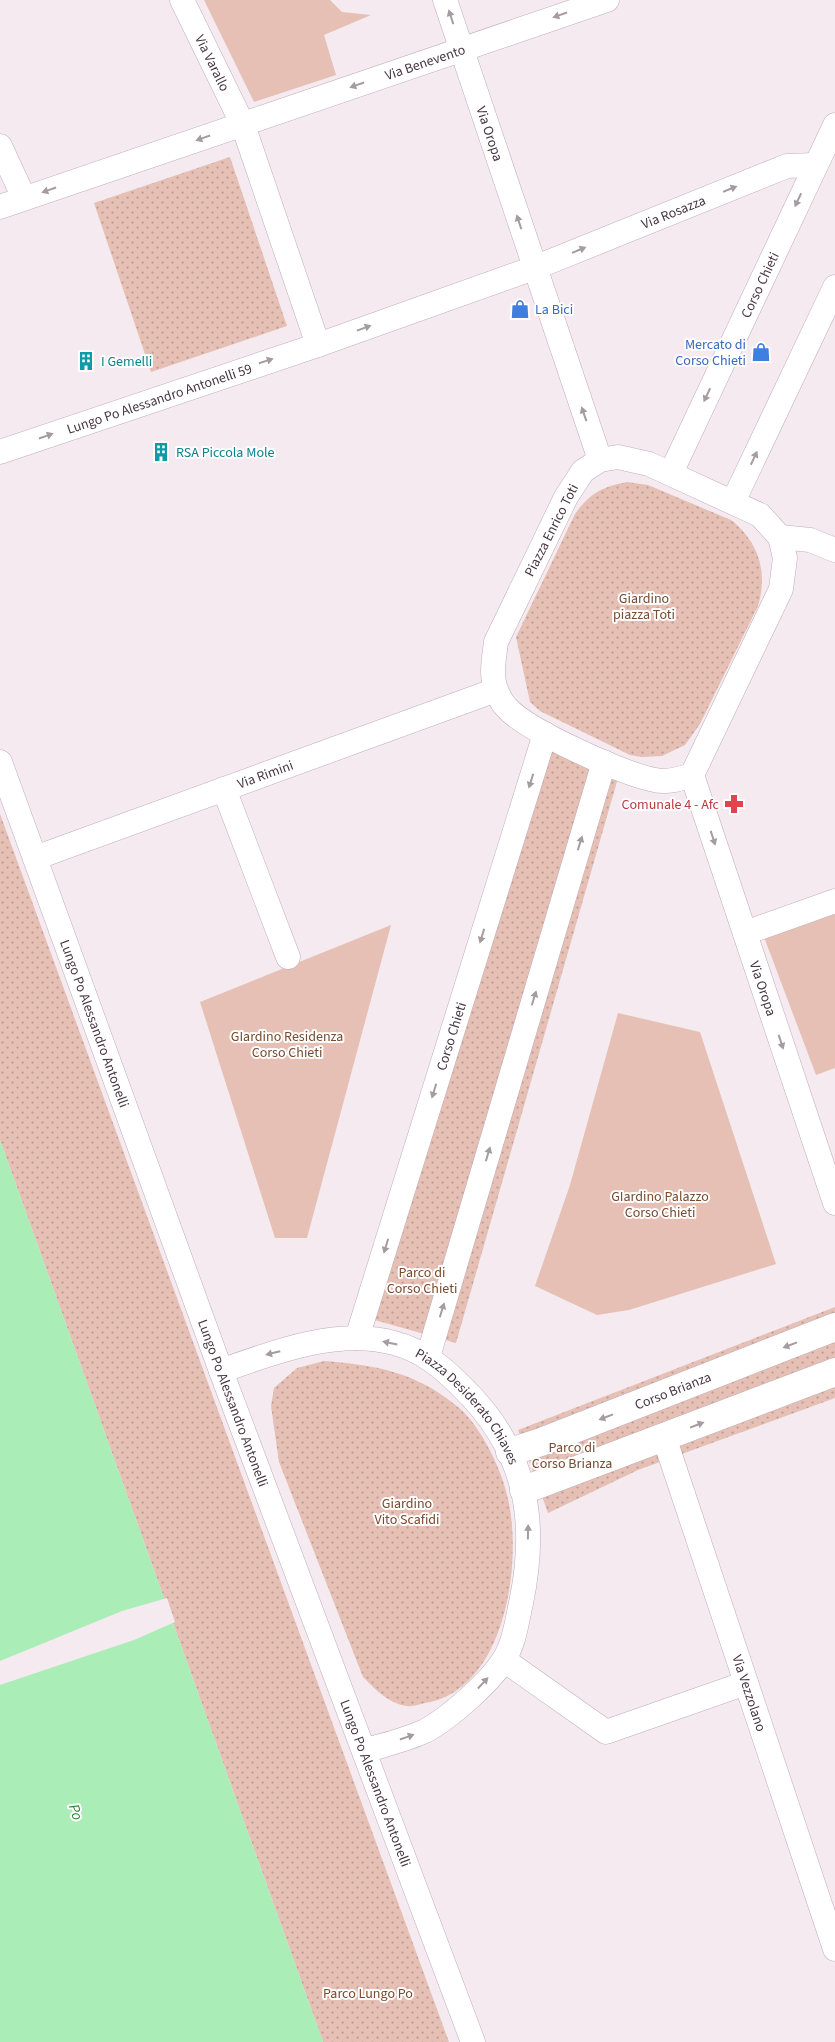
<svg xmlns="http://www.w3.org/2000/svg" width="835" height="2042" font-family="'Source Sans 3',sans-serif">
	<defs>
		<pattern id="park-dots" width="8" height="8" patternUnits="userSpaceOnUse" patternTransform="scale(1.25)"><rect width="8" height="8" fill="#e6c0b5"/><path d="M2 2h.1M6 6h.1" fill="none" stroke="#bc9d95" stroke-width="1.8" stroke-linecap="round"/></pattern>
	</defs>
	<rect width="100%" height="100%" fill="#f4eaf0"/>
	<g fill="#e6c0b5">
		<path d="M 204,0 L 330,0 L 342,12 L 371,15 L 324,35 L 336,75 L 254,102 Z"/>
		<path d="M 835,912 L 835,1068 L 816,1075 L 764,937 Z"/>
		<path d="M 391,925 L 307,1238 L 275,1238 L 200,1002 Z"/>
		<path d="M 618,1013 L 700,1032 L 776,1264 L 629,1310 L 597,1315 L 535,1286 L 570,1185 Z"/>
	</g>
	<g fill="url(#park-dots)">
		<path d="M 230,157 L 287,326 L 151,372 L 94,203 Z"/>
		<path d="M 627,482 L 648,485 L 731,520 C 759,542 768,573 758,606 L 700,724 L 685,745 L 662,756 L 641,757 L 630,755 L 540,711 L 530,702 L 516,637 L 575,514 C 590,493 602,487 627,482 Z"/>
		<path d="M 545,734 L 620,771 L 456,1343 L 357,1315 Z"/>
		<path d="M 0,814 L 449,2042 L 323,2042 L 0,1140 Z"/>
		<path d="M 835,1307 L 835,1398 L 638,1470 L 548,1513 L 518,1430 Z"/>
		<path d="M 324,1361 C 376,1365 416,1372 458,1407 C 481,1426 502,1470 508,1499 C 523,1563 505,1691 425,1703 C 420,1704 412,1707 407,1706 C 389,1704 375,1689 363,1677 L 279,1462 L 271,1406 L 274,1388 L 297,1368 Z"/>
	</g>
	<path fill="#aaedb6" d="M 0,1140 L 323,2042 L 0,2042 Z"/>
	<path fill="#f4eaf0" d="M 167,1598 L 175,1622 L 134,1640 L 0,1685 L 0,1661 L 122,1611 Z"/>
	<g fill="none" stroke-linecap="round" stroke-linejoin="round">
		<g stroke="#bfadb8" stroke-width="25">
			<g id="minor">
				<path id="s1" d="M 182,0 L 243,125 L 318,345"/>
				<path id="s2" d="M 445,0 L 600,460"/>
				<path d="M 0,146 L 24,198"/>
				<path id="s3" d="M 0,207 L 607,0"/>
				<path id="s4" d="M 0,452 L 318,345 L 534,268 L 787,166 L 815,165"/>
				<path d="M 618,457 L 649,464 L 760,515 L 780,537 L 785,558 L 781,589 L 692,775 C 680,779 667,783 655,780 C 623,774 528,731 507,708 C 503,704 499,697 497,692 C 490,677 494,658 496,642 L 566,497 L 583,471 L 600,460 Z"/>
				<path id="s5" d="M 671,473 L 835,125"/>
				<path d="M 733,502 L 835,287"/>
				<path d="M 780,537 L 810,540 L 835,550"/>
				<path id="s6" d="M 0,762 L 221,1371 L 473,2042"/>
				<path id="s7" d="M 692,775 L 835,1203"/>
				<path d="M 224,789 L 288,957"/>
				<path id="s8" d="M 35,858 L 496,690"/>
				<path d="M 745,933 L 835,901"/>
				<path id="s9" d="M 357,1338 L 545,734"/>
				<path d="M 428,1357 L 604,762"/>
				<path id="s10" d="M 221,1371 C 274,1352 337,1328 394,1343 C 421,1350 441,1366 460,1385 C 525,1447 539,1517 521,1603 C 517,1621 514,1645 503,1661 C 489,1683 448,1719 425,1731 C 406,1740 383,1745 364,1751"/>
				<path id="s11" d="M 664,1437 L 835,1949"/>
				<path d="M 504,1660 L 606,1732 L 746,1683"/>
			</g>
		</g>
		<g stroke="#bfadb8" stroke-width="29">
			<g id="tertiary">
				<path id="s12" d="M 510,1452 L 541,1442 L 835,1327"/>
				<path d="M 524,1490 L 835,1372"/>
			</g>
		</g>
		<use href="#minor" stroke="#fff" stroke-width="24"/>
		<use href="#tertiary" stroke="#fff" stroke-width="28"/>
	</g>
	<defs><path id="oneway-solid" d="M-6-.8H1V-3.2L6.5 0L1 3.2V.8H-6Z" transform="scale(1.25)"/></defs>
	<g fill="#a49ca0">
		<use href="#oneway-solid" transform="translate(560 15) rotate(161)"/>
		<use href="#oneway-solid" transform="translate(451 17) rotate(-108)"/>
		<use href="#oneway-solid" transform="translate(357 85) rotate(161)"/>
		<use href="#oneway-solid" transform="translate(203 138) rotate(161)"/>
		<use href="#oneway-solid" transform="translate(730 189) rotate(-22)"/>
		<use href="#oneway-solid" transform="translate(49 190) rotate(161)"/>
		<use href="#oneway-solid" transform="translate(798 200) rotate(115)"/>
		<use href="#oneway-solid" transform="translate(519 222) rotate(-108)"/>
		<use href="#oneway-solid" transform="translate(579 250) rotate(-22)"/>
		<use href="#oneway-solid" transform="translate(364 328) rotate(-20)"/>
		<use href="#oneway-solid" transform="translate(266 361) rotate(-18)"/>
		<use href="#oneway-solid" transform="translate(707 395) rotate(115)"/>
		<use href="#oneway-solid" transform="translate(584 414) rotate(-109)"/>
		<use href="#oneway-solid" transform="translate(46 436) rotate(-19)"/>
		<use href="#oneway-solid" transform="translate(754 458) rotate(-65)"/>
		<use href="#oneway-solid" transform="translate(531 781) rotate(107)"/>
		<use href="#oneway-solid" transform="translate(713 838) rotate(72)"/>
		<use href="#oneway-solid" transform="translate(580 843) rotate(-73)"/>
		<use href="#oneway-solid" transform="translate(482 936) rotate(107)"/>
		<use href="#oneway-solid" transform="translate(534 998) rotate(-73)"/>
		<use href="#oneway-solid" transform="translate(781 1042) rotate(72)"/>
		<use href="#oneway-solid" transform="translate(434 1091) rotate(107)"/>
		<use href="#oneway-solid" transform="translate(488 1154) rotate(-73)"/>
		<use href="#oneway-solid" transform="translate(386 1246) rotate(107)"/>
		<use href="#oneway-solid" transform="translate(442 1310) rotate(-73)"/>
		<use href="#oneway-solid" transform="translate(390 1343) rotate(-168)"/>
		<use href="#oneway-solid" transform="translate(790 1345) rotate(159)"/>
		<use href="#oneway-solid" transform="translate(273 1353) rotate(166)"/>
		<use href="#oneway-solid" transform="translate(606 1417) rotate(159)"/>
		<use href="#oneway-solid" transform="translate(697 1425) rotate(-21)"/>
		<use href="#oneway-solid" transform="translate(528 1532) rotate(-89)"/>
		<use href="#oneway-solid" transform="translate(483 1683) rotate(-47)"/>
		<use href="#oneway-solid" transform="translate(407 1737) rotate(-19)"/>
	</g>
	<defs>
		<g id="shop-bare" transform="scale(1.5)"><path d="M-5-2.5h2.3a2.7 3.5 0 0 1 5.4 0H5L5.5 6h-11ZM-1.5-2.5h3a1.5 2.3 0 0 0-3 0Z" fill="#3f7fe0" stroke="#fff" stroke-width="2.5" paint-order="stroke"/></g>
		<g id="building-bare" transform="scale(1.5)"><path d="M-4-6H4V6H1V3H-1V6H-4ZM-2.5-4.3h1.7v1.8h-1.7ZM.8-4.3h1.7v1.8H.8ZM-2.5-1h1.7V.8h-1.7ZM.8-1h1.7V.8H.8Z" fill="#0f9aa8" stroke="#fff" stroke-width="2.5" paint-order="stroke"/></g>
		<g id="pharmacy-bare" transform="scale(1.5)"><path d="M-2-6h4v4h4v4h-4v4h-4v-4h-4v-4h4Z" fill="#e0444e" stroke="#fff" stroke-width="2.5" paint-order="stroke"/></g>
	</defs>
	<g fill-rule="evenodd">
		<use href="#shop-bare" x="520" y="309"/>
		<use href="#shop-bare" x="761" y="352"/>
		<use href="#building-bare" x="86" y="361"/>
		<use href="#building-bare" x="161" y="452"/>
		<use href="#pharmacy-bare" x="734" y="804"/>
	</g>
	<g text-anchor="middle" stroke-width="4" stroke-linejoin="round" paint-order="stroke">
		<g font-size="14" fill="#483842" stroke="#fff">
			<text dy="5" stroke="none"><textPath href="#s3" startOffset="449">Via Benevento</textPath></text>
			<text dy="5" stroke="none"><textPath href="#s1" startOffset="70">Via Varallo</textPath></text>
			<text dy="5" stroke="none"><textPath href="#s2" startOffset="141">Via Oropa</textPath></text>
			<text dy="5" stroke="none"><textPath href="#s4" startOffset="715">Via Rosazza</textPath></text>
			<text dy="5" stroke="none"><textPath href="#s5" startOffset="208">Corso Chieti</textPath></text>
			<text dy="5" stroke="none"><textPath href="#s4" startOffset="168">Lungo Po Alessandro Antonelli 59</textPath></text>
			<text transform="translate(551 530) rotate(-63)" y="5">Piazza Enrico Toti</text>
			<text dy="5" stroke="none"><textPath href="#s8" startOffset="245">Via Rimini</textPath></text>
			<text dy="5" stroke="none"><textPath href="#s7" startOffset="225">Via Oropa</textPath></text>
			<text dy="5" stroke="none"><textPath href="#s6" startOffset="278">Lungo Po Alessandro Antonelli</textPath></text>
			<text dy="5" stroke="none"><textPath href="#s9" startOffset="316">Corso Chieti</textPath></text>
			<text dy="5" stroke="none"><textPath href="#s12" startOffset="174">Corso Brianza</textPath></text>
			<text dy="5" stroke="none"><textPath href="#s6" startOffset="682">Lungo Po Alessandro Antonelli</textPath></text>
			<text dy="5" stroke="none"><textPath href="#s10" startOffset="278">Piazza Desiderato Chiaves</textPath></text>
			<text dy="5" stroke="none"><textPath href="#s11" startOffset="270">Via Vezzolano</textPath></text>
			<text dy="5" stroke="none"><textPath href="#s6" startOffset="1088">Lungo Po Alessandro Antonelli</textPath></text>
		</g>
		<g font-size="14" fill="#366cbe" stroke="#fff" text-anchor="start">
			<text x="535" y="314">La Bici</text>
			<text x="746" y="349" text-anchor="end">Mercato di<tspan x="746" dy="16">Corso Chieti</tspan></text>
		</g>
		<g font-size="14" fill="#0d838f" stroke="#fff" text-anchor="start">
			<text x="101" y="366">I Gemelli</text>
			<text x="176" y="457">RSA Piccola Mole</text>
		</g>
		<g font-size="14" fill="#784a2e" stroke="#fff">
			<text x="644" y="603">Giardino<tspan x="644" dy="16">piazza Toti</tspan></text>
			<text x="287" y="1041">GIardino Residenza<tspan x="287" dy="16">Corso Chieti</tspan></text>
			<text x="660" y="1201">GIardino Palazzo<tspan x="660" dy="16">Corso Chieti</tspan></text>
			<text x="422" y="1277">Parco di<tspan x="422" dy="16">Corso Chieti</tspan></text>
			<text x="572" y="1452">Parco di<tspan x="572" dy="16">Corso Brianza</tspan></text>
			<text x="407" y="1508">Giardino<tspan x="407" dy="16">Vito Scafidi</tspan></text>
			<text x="368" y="1998">Parco Lungo Po</text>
		</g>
		<g font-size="14" fill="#be3a42" stroke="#fff" text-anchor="end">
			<text x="719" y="809">Comunale 4 - Afc</text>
		</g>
		<g font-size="15" font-style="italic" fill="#2b803a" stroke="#fff">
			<text transform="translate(76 1812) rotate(72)" y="5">Po</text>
		</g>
	</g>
</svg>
